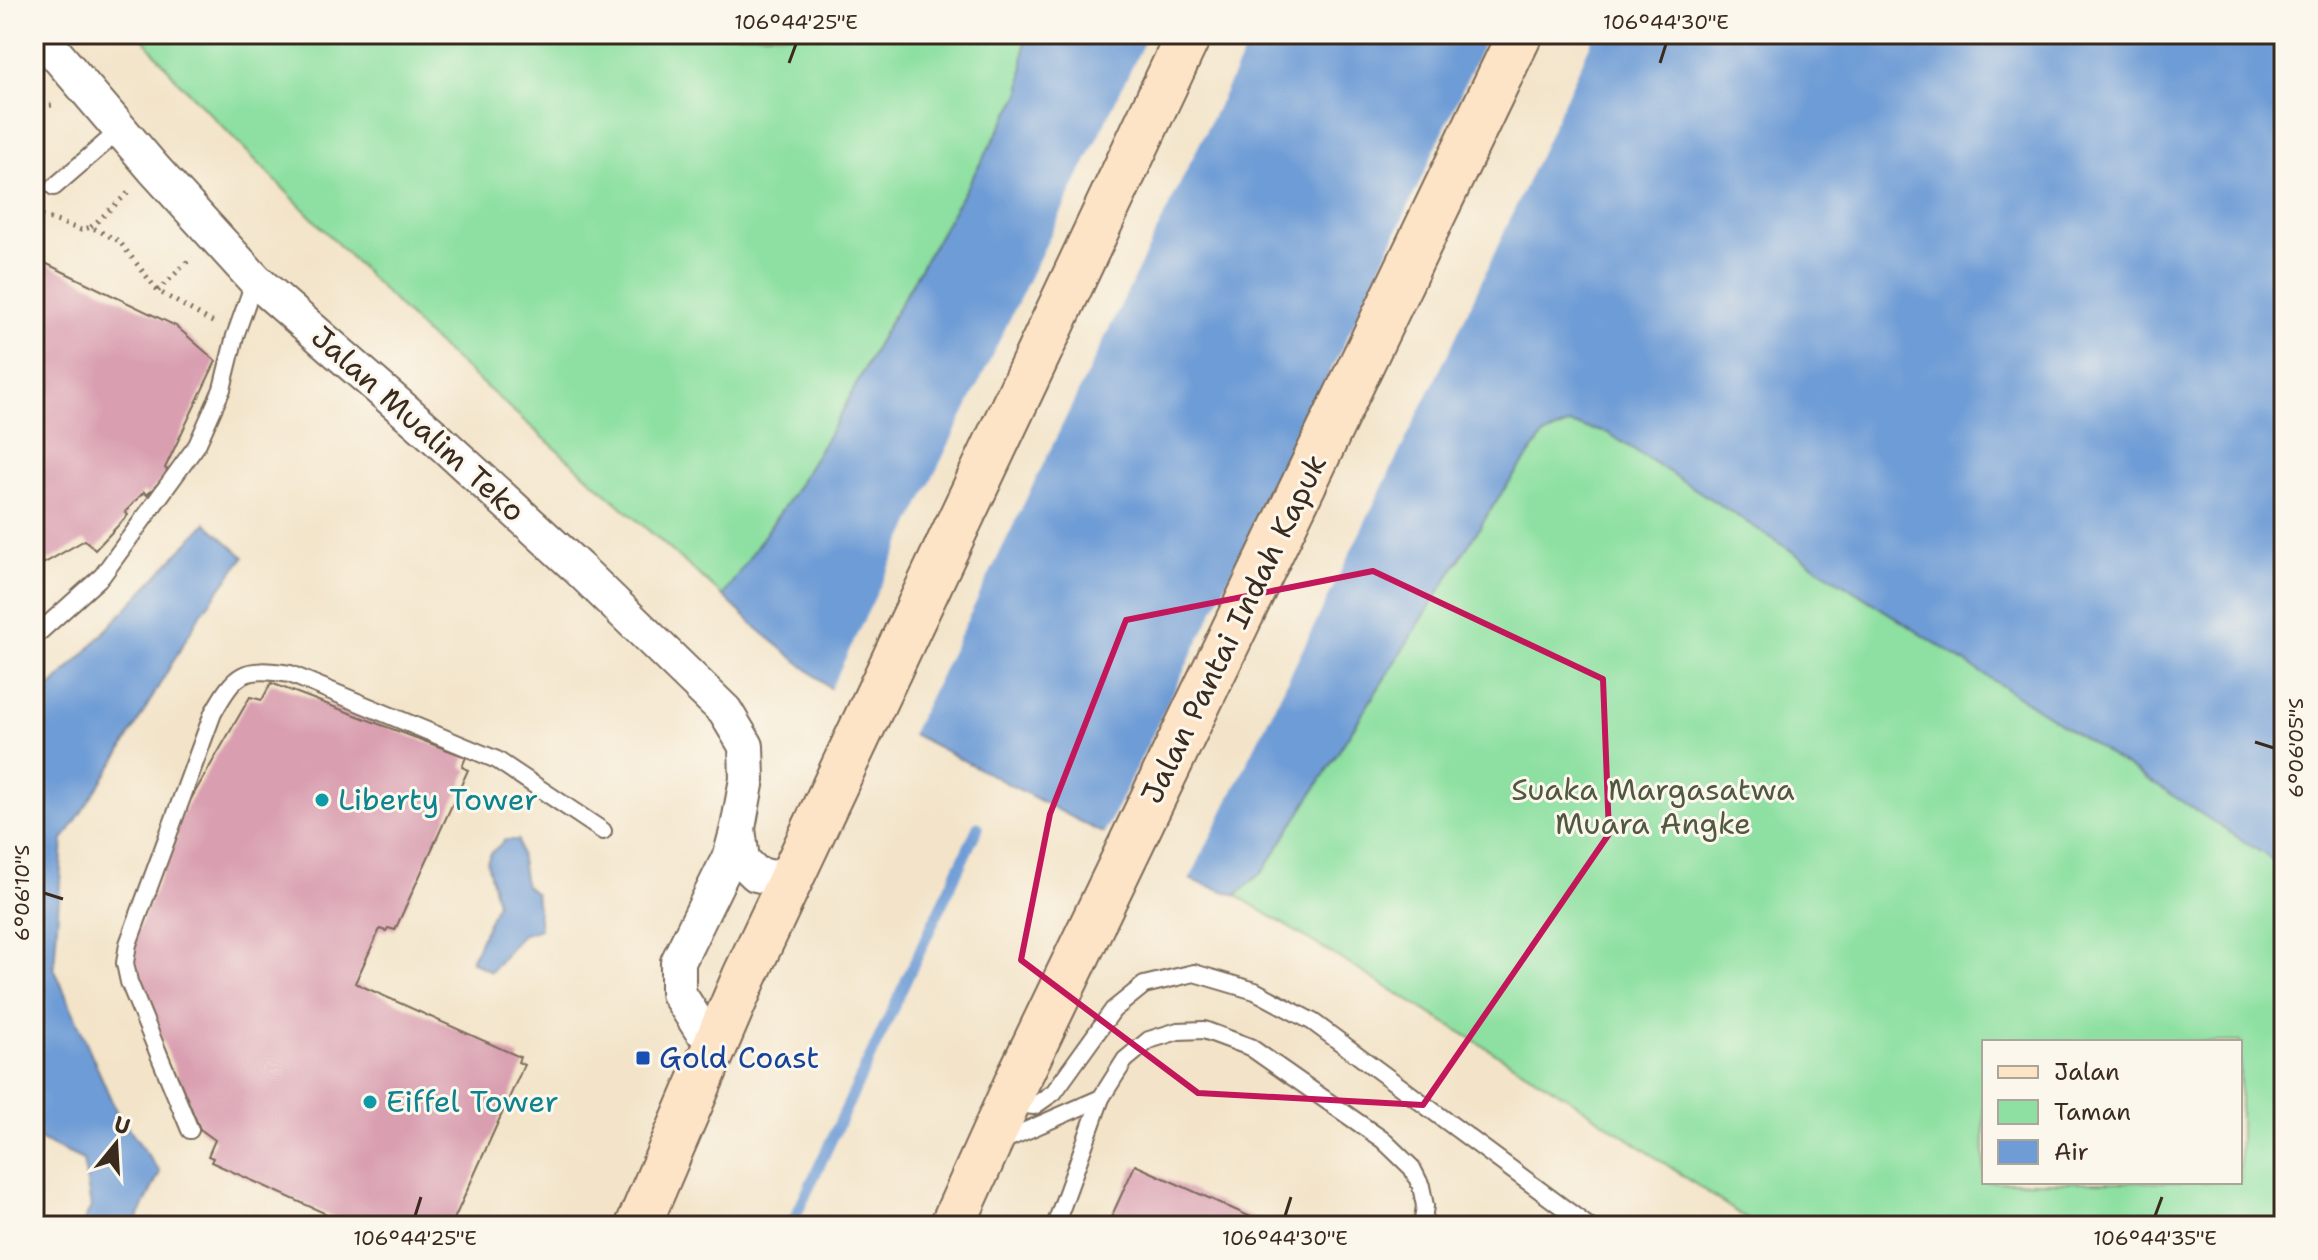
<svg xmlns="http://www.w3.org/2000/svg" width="2318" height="1260" font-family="'Shantell Sans',sans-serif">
	<rect width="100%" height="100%" fill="#fbf7ec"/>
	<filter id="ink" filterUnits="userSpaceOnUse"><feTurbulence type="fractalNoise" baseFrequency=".0125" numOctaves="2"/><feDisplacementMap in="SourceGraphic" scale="16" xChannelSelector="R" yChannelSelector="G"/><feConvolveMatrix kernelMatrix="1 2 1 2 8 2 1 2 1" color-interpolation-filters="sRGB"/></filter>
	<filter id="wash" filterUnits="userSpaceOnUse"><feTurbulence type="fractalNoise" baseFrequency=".006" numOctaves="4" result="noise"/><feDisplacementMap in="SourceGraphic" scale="32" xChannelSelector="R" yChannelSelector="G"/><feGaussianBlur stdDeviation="1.8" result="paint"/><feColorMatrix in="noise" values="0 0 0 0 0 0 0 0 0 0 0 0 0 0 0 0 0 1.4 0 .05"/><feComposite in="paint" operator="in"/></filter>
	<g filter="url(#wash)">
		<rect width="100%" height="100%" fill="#f3e4c9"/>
		<g fill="#8de0a1" stroke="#648560" stroke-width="2" fill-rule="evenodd">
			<path d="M 139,34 L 1025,34 L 1026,37 L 1021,92 L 879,341 L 841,414 L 794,492 L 723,596 L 426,334 L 178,81 Z"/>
			<path d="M 1569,424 L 1608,433 L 2284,867 L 2284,1226 L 1757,1226 L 1567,1097 L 1236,895 L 1264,870 L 1500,495 L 1543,436 ZM 1984,1042 L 2240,1042 L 2240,1182 L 1984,1182 Z"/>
		</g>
		<g fill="#6e9cd6" stroke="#54637a" stroke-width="2">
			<path d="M 1025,34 L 2284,34 L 2284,867 L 1608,433 L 1569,424 L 1543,436 L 1500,495 L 1264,870 L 1236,895 L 1194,881 L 840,696 L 759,630 L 723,596 L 794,492 L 841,414 L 879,341 L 1021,92 Z"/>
			<path d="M 206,523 L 244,557 L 200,615 L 116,760 L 63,840 L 54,968 L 116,1111 L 160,1172 L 134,1226 L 82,1226 L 91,1207 L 83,1160 L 34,1137 L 34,703 L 85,653 Z"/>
			<path d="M 505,840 L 518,840 L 525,885 L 536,894 L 540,929 L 521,935 L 491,972 L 471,961 L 497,903 L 487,862 L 491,853 Z"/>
		</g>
		<g fill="#f3e4c9">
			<path d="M 1148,34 L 1253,34 L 910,737 L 838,700 L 829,692 Z"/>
			<path d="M 1488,34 L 1595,34 L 1453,343 L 1188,883 L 1102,838 L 1363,305 Z"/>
		</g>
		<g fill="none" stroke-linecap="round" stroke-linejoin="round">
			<path stroke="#6e9cd6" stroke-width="11" d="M 791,1226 L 978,827"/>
		</g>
		<g id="blocks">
			<g fill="#d99fb0">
				<path d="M 45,263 L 176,326 L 216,361 L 165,468 L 169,472 L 147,495 L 144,492 L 125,512 L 128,515 L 95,550 L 85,540 L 34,569 L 34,267 L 41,271 Z"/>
				<path d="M 271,683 L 466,757 L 462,767 L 468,770 L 395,930 L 388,928 L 386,931 L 380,929 L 355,983 L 520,1057 L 518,1062 L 524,1065 L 451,1226 L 353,1226 L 211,1162 L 213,1158 L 208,1156 L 215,1140 L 200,1129 L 127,957 L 177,837 L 173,830 L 250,697 L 262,700 Z"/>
				<path d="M 1135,1165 L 1271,1226 L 1107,1226 Z"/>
			</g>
		</g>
	</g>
	<g filter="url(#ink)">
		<use href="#blocks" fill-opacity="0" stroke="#7b6b5a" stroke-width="2"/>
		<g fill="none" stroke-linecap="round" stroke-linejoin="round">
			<g stroke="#7b6b5a" stroke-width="20">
				<g id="lane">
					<path d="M 54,187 L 120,130"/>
					<path d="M 34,637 L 102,576 L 197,445 L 222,389 L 235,336 L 255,280"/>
					<path d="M 1008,1103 L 1034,1106 L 1054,1092 L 1113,1010 L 1144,985 L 1194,973 L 1255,991 L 1313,1022 L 1588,1226"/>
					<path d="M 190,1130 L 129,982 L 125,963 L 128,944 L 213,713 C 236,672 243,667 290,674 L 497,760 L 603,831"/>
					<path d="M 1000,1142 L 1101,1098"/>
					<path d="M 1055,1226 L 1101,1098 L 1125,1060 L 1149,1040 L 1178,1031 L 1204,1030 L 1250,1047 L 1383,1140 L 1412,1168 L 1421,1186 L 1425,1206 L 1422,1226"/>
				</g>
			</g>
			<g stroke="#7b6b5a" stroke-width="38">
				<g id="street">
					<path d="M 39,34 L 154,169 L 255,280 L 434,436 L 578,568 L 725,711 L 746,746 L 747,779 L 738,828 L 731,854 L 678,962 L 678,993 L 701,1029 L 717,1041"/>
					<path d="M 738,829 L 742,860 L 756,874 L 778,879 L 800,860"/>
				</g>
			</g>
			<g stroke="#7b6b5a" stroke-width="48">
				<g id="secondary">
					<path d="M 638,1226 L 745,976 L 1189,34"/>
					<path d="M 952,1226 L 1021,1073 L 1520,34"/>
				</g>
			</g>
			<g stroke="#7b6b5a" stroke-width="5" stroke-dasharray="2 6" stroke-linecap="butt">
				<path d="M 34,107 L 53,105"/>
				<path d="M 34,213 L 81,230 L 91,227 L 119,241 L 158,291 L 214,323"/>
				<path d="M 91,227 L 129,192"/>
				<path d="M 158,291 L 192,257"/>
			</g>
			<use href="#lane" stroke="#fff" stroke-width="16"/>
			<use href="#street" stroke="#fff" stroke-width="34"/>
			<use href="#secondary" stroke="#fee4c6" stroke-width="44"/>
		</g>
	</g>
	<path fill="none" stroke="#c2185b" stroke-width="6" stroke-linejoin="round" d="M 1373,571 L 1603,679 L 1609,834 L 1423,1105 L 1198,1093 L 1021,960 L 1050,814 L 1126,620 Z"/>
	<path fill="none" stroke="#3b2a1e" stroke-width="3" d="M 789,63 L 796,44M 1660,63 L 1666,44M 2255,742 L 2274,748M 44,893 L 63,899M 415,1216 L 421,1197M 1285,1216 L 1291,1197M 2155,1216 L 2162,1197"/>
	<g fill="#0f9aa8" stroke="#fbf7ec" stroke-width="3">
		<circle cx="322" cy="800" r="8"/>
		<circle cx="370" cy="1102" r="8"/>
	</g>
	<rect fill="#1a4fb4" stroke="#fbf7ec" stroke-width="3" x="635" y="1050" width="16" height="16" rx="4"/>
	<g text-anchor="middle" stroke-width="6" stroke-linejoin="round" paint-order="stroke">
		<g font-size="30" fill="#3b2a1e" stroke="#fbf7ec">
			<text transform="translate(418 424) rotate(42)" y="10">Jalan Mualim Teko</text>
			<text transform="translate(1234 629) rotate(-64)" y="10">Jalan Pantai Indah Kapuk</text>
		</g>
		<g font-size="30" fill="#50583f" stroke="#fbf7ec">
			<text x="1653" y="800">Suaka Margasatwa<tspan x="1653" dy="34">Muara Angke</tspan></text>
		</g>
		<g font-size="30" fill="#0d838f" stroke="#fbf7ec" text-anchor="start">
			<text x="338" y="810">Liberty Tower</text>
			<text x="386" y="1112">Eiffel Tower</text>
		</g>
		<g font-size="30" fill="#164399" stroke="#fbf7ec" text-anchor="start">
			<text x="659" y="1068">Gold Coast</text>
		</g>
	</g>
	<rect width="2318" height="1260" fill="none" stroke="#fbf7ec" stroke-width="88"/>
	<rect x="1982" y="1040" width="260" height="144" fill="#fbf7ec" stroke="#aea59a" stroke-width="2"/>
	<rect x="1998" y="1066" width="40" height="12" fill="#fee4c6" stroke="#aea59a" stroke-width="2"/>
	<text x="2054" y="1080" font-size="24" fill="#3b2a1e">Jalan</text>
	<rect x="1998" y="1100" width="40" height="24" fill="#8de0a1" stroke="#aea59a" stroke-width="2"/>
	<text x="2054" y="1120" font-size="24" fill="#3b2a1e">Taman</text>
	<rect x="1998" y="1140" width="40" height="24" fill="#6e9cd6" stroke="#aea59a" stroke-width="2"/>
	<text x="2054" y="1160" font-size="24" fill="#3b2a1e">Air</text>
	<g transform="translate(116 1144) rotate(18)" stroke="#fbf7ec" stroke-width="6" paint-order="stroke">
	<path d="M0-6L14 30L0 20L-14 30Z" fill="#3b2a1e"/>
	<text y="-12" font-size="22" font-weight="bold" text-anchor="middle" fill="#3b2a1e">U</text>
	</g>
	<rect x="44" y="44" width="2230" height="1172" fill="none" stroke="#3b2a1e" stroke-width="3"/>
	<g font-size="20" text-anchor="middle" fill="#3b2a1e">
		<text x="796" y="29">106°44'25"E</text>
		<text x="1666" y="29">106°44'30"E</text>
		<text transform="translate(2296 748) rotate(-90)" y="7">6°06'05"S</text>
		<text transform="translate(22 893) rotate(-90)" y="7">6°06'10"S</text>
		<text x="415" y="1245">106°44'25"E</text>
		<text x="1285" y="1245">106°44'30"E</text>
		<text x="2155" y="1245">106°44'35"E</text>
	</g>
</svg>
